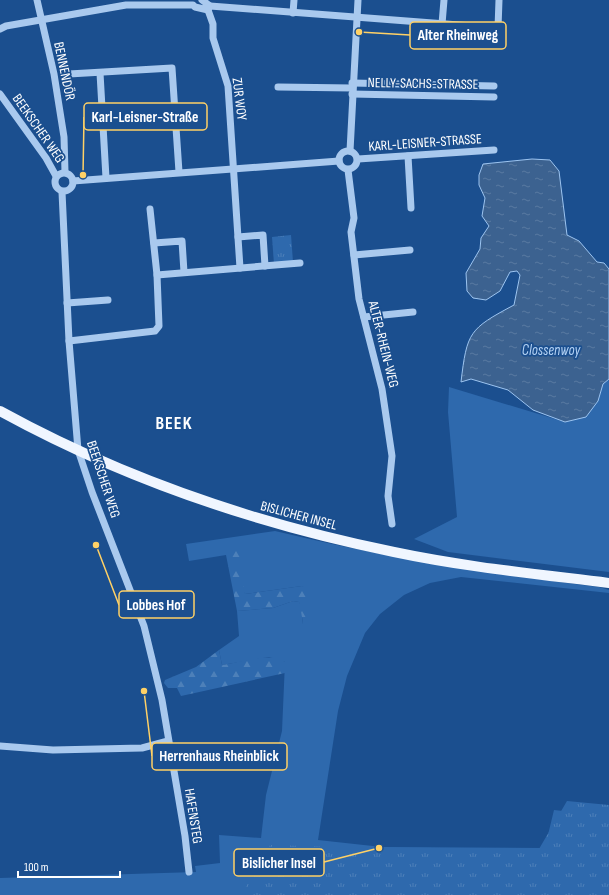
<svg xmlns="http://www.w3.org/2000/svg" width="609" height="895" font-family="'Sofia Sans Condensed',sans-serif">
	<defs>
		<pattern id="forest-firs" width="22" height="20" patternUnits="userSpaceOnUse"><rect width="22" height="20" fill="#2e69ad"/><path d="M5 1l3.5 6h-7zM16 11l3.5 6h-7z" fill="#4d80b9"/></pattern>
		<pattern id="park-tufts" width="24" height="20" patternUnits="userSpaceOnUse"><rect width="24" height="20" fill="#2e69ad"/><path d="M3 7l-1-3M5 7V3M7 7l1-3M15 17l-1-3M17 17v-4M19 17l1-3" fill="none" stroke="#4d80b9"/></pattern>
		<pattern id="water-ripples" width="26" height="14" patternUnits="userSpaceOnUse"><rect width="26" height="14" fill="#3c6290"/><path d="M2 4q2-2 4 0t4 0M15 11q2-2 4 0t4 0" fill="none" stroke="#597aa1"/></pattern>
	</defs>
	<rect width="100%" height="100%" fill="#1b4f8f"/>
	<g fill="#2e69ad">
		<path d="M 609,379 L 609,572 L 448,552 L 414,539 L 457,517 L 448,412 L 449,387 L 565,422 L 597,401 L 603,384 Z"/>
		<path d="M 275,531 C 382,557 490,574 599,587 L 609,590 L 609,593 L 461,577 L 430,583 L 404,595 L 380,614 L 365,633 L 347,676 L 338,711 L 318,840 L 382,847 L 543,848 L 546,843 L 554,810 L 609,816 L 609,895 L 0,895 L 0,878 L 196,872 L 195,866 L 220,863 L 219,835 L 261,838 L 266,795 L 282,731 L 285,662 L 269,657 L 222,665 L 219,650 L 239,636 L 237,611 L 273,608 L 293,601 L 299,602 L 301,606 L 303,624 L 305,588 L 302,586 L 245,594 L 226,550 L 226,555 L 189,561 L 186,544 Z"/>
	</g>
	<g fill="url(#forest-firs)">
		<path d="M 231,546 L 239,549 L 245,594 L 302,586 L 305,587 L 309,625 L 304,627 L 299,602 L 293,601 L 273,608 L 237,611 L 226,555 L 226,550 Z"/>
		<path d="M 219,650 L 222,665 C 238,663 272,651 285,662 L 285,673 L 181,696 L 177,688 L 168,688 L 164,683 L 165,680 L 196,667 Z"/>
	</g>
	<g fill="url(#park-tufts)">
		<path d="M 291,235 L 293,262 L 274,264 L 272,237 Z"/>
		<path d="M 567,801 L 609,805 L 609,895 L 241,895 L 270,845 L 339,847 L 539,849 Z"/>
	</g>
	<path fill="url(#water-ripples)" stroke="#9cc4f0" d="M 532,159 L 550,160 L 559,171 L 567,235 L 579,241 L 597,262 L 604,263 L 609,269 L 609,379 L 603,384 L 598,401 L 586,417 L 565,422 L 533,410 L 508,390 L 471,379 L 461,382 C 467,332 469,329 514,305 L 520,275 L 517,271 L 510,272 L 500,291 L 486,300 L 473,298 L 467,291 L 466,273 L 480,249 L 481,238 L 489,226 L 482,216 L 485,198 L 479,185 L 479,175 L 483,164 Z"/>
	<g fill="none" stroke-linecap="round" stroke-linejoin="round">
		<g stroke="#a9c9ee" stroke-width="7">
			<path d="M 37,0 L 54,74 L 64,137 L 65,172"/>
			<path d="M 210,6 L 498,28 L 499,0"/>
			<path d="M 208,10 L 213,24 L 213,38 L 228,86 L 240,268"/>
			<path d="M 293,13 L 294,0"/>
			<path d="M 442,24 L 444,0"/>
			<path d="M 0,29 L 6,26 L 126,5 L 193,5 L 195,7 L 208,10 L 210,6 L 202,0"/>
			<path d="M 100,73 L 106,178"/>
			<path d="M 69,74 L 172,68 L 179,172"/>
			<path d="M 352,83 L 494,86"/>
			<path d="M 278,87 L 352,88"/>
			<path d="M 0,94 L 46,158 L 56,176"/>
			<path d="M 352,94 L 494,97"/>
			<circle cx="348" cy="160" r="9"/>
			<path d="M 350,151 L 358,0"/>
			<path d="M 408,156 L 411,208"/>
			<path d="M 358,159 L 494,150"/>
			<path d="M 348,170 L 354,218 L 351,232 L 359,299 L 382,389 L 392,456 L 388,496 L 392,524"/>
			<circle cx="64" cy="182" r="9"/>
			<path d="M 73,181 L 339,161"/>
			<path d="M 62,192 L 69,341 L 78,450 L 92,492 L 144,626 L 162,700 L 185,836 L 189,872"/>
			<path d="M 238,237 L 263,235 L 265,266"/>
			<path d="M 154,243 L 182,241 L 184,272"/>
			<path d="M 354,255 L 410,250"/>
			<path d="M 157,275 L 300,263"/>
			<path d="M 67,303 L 108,300"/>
			<path d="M 364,317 L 413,312"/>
			<path d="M 69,341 L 155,331 L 159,326 L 157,275 L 150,209"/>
			<path d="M 0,746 L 53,750 L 142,748 L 168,741"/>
		</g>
		<path stroke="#f0f6ff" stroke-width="10" d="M 0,411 C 122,478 257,524 394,552 C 465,567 537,574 609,583"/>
	</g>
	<g text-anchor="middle" stroke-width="3.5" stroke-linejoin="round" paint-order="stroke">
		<g font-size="14" fill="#fff" stroke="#1b4f8f">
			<text transform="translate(65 71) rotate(78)" y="5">BENNENDÖR</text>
			<text transform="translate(423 83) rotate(1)" y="5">NELLY-SACHS-STRASSE</text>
			<text transform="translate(240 99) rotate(83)" y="5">ZUR WOY</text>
			<text transform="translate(39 128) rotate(55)" y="5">BEEKSCHER WEG</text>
			<text transform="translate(425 142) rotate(-4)" y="5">KARL-LEISNER-STRASSE</text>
			<text transform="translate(384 344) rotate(76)" y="5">ALTER-RHEIN-WEG</text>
			<text transform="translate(104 479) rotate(72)" y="5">BEEKSCHER WEG</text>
			<text transform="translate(299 515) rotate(15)" y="5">BISLICHER INSEL</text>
			<text transform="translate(194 816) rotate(81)" y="5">HAFENSTEG</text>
		</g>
		<g font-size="15" font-style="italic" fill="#b5d3f5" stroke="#1b4f8f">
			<text x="551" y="355">Clossenwoy</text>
		</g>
		<g font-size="18" font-weight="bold" letter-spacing="1" fill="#fff" stroke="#1b4f8f">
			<text x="174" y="429">BEEK</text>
		</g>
	</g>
	<path fill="none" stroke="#ffd166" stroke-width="1.5" d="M359 32L410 35M83 175L84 117M96 545L119 605M144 691L152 756M379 848L324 862"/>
	<g fill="#ffd166" stroke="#1b4f8f" stroke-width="1.5">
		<circle cx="359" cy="32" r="4"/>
		<circle cx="83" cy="175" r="4"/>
		<circle cx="96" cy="545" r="4"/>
		<circle cx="144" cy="691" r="4"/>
		<circle cx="379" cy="848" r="4"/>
	</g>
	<g fill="#1b4f8f" stroke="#ffd166" stroke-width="1.5">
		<rect x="410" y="22" width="96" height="27" rx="4"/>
		<rect x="84" y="103" width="123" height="27" rx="4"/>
		<rect x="119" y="591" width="75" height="27" rx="4"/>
		<rect x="152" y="743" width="135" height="27" rx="4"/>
		<rect x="234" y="849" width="90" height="27" rx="4"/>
	</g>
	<g font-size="15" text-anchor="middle" font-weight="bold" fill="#fff">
		<text x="458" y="40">Alter Rheinweg</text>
		<text x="145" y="122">Karl-Leisner-Straße</text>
		<text x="156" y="610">Lobbes Hof</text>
		<text x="219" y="761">Herrenhaus Rheinblick</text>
		<text x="279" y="868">Bislicher Insel</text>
	</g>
	<path d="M18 871v6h102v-6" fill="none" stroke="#ffffff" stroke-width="2"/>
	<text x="24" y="871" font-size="12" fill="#ffffff" stroke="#1b4f8f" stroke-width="3" paint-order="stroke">100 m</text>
</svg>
